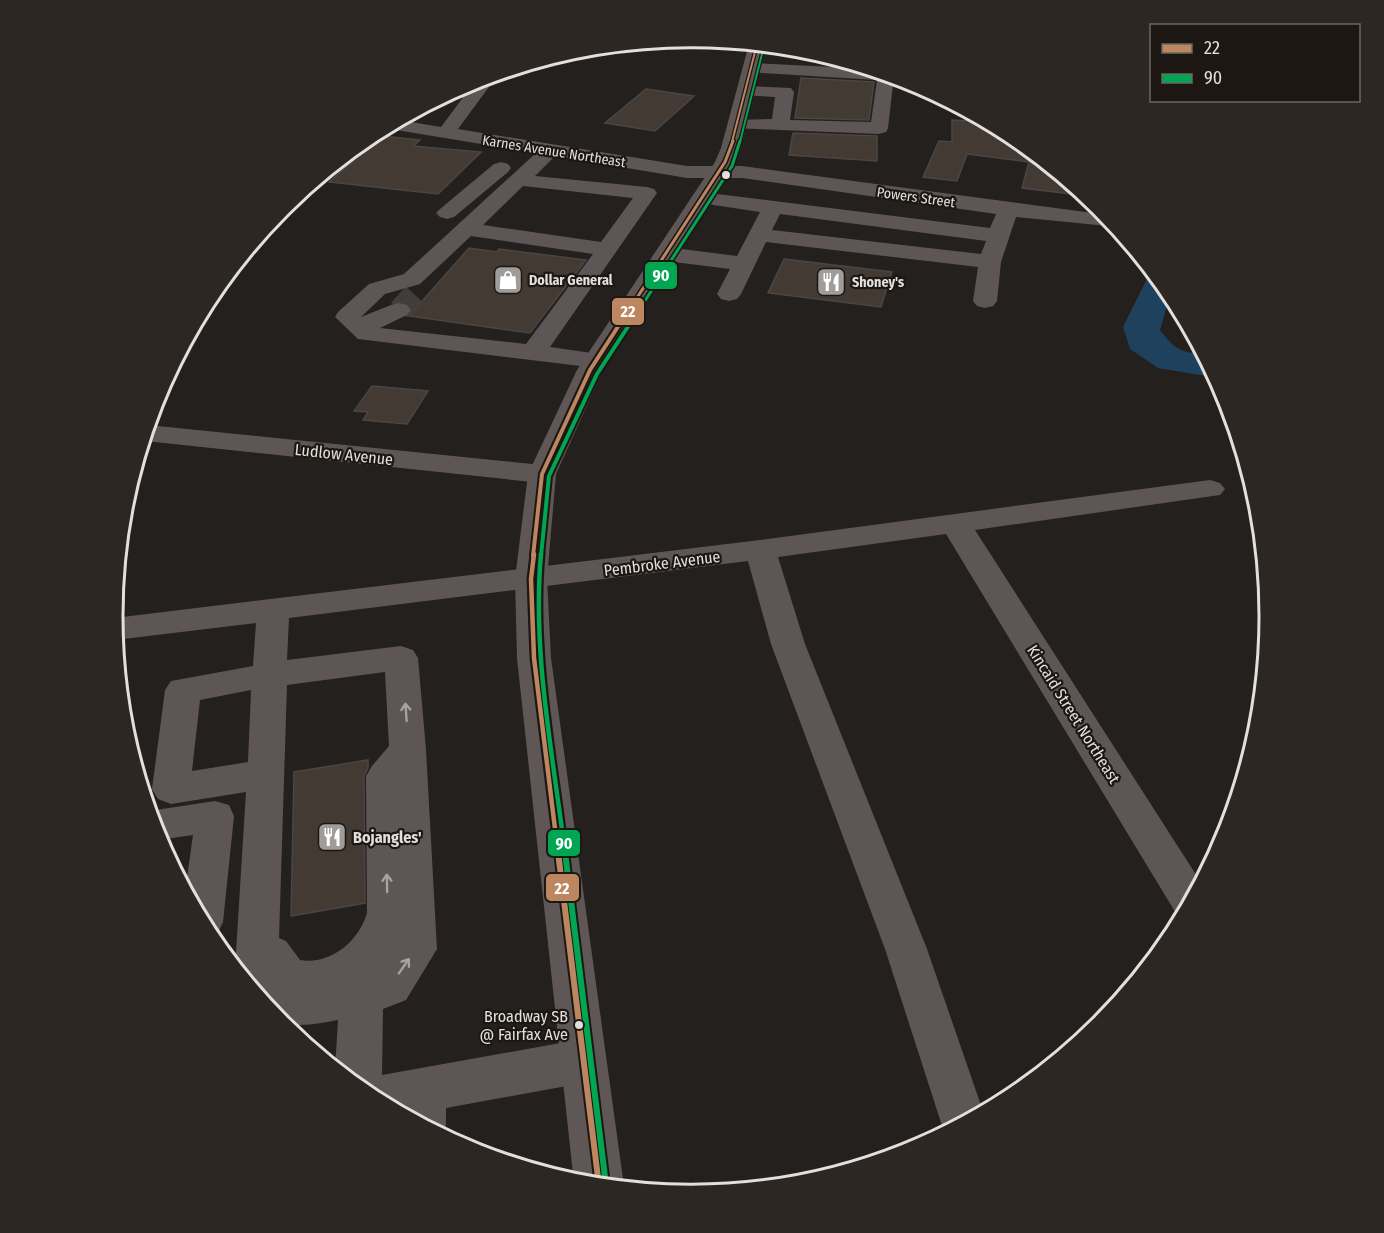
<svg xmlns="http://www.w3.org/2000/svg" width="1384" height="1233" font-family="'Fira Sans Condensed',sans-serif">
	<rect width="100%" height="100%" fill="#23201e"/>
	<path fill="#1e415d" d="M 1154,271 L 1171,292 L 1160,330 C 1175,349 1180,353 1205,354 L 1218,378 L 1158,368 L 1130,349 L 1123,327 L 1146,281 Z"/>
	<g fill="#433a34" stroke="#494645" stroke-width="1.5">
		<path d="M 801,78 L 874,82 L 869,120 L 795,118 Z"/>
		<path d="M 646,89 L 694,96 L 655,131 L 605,123 Z"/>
		<path d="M 952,120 L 989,122 L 1014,135 L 1088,196 L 1022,188 L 1029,162 L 967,154 L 957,181 L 923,177 L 939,141 L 952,142 Z"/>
		<path d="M 793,133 L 877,136 L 877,161 L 789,155 Z"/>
		<path d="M 382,136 L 420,140 L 413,146 L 481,152 L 438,194 L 329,182 Z"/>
		<path d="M 469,248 L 497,252 L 499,249 L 586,260 L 530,333 L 409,316 Z"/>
		<path d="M 784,259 L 892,272 L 881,307 L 768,293 Z"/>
		<path d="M 372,386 L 428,391 L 407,424 L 363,420 L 368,412 L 354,411 Z"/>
		<path d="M 368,760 L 368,768 L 364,776 L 365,903 L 291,916 L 294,772 Z"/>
	</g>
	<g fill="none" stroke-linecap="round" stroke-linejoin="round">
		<path stroke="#403d3a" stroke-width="22" stroke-dasharray="22 10" stroke-linecap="butt" d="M 399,310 L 414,294"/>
		<g fill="#5e5656" fill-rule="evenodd">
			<path d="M 752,63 L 873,69 L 894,76 L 888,128 L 886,132 L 879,134 L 731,128 L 729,124 L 731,120 L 772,119 L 775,97 L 740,95 L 737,91 L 740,87 L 746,86 L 791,88 L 794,92 L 790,120 L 871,122 L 877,80 L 746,72 L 744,68 L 746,64 Z"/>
			<path d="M 495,74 L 497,76 L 458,129 L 687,166 L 742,166 L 1108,215 L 1118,227 L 1016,217 L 1001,262 L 997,301 L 993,306 L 985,308 L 977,306 L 973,301 L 978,267 L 766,242 L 741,294 L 737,299 L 729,301 L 721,299 L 717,294 L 730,269 L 666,261 L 658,259 L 655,254 L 658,249 L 666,247 L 737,256 L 760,212 L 694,202 L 691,198 L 694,194 L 701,192 L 990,228 L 996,214 L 742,178 L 687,178 L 555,156 L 535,176 L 647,187 L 654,189 L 657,193 L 550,347 L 606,355 L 610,360 L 606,365 L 597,368 L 358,339 L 335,317 L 338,312 L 369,284 L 404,274 L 536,153 L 384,128 L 399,120 L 441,127 L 476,80 ZM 523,186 L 633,198 L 601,242 L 483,225 ZM 780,214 L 986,241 L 981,254 L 772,230 ZM 471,236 L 593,254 L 526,344 L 380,328 L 407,315 L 411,310 L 407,305 L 399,303 L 391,305 L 361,317 L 385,294 L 420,284 Z"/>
			<path d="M 501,162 L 508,164 L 511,168 L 508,172 L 454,217 L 447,219 L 440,217 L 436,213 L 440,209 L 494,164 Z"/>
			<path d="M 148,425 L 542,465 L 552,468 L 556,474 L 552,480 L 542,483 L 145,441 L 143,441 Z"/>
			<path d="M 1210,480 L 1220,483 L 1225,489 L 1220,495 L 975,530 L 1202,884 L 1184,918 L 1177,915 L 946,534 L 778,557 L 805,644 L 927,949 L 984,1114 L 945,1135 L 885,949 L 771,644 L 748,561 L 289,618 L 287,660 L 401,646 L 413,650 L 418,658 L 426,750 L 437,949 L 406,1000 L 383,1009 L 382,1075 L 583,1039 L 599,1046 L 606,1061 L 599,1076 L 583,1083 L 446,1108 L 446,1125 L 441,1136 L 370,1098 L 335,1069 L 338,1020 C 326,1022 313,1025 300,1025 C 272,1025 251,987 235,968 L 246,792 L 171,804 L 158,799 L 152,789 L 165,690 L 171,681 L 253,666 L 256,623 L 115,640 L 114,618 L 760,540 ZM 385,672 L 389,746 L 372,766 L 366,776 L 367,913 C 359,941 331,965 300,960 L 286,941 L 279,938 L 287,685 ZM 251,690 L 248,762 L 192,771 L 200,700 Z"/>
			<path d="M 215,801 L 229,805 L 234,816 L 223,922 L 217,935 L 210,937 L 185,891 L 193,835 L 158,840 L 149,811 Z"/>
		</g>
		<path fill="#5f5755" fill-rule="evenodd" d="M 749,44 L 765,45 L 741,148 L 735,162 L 603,370 L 556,474 L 547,579 L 551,658 L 624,1186 L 623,1189 L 579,1184 L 574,1183 L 517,658 L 515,579 L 528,474 L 577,370 L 715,162 L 721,148 Z"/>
		<g stroke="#1c1713" stroke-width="4.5">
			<path id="bus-1-far4" d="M 732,142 L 757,44"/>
		</g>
		<g stroke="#1c1713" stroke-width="6">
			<path id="bus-1-far3" d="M 620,324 L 725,162 L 733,141"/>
		</g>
		<g stroke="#1c1713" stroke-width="8">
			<path id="bus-1-far2" d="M 533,556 L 542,474 L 590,370 L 621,322"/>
		</g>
		<g stroke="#1c1713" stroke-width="9">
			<path id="bus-1-far1" d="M 534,554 L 531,579 L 534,658 L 558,853"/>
		</g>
		<g stroke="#1c1713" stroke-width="10">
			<path id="bus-1" d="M 558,852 L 599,1186"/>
		</g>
		<g stroke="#1c1713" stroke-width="4.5">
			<path id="bus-2-far4" d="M 740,142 L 764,46"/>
		</g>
		<g stroke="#1c1713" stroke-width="6">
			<path id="bus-2-far3" d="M 630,324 L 732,166 L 740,141"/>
		</g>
		<g stroke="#1c1713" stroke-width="8">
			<path id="bus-2-far2" d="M 541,556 L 549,476 L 597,374 L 631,322"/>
		</g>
		<g stroke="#1c1713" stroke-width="9">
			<path id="bus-2-far1" d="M 541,554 C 532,653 553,755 565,853"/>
		</g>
		<g stroke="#1c1713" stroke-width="10">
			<path id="bus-2" d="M 565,852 L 606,1185"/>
		</g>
		<use href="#bus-1-far4" stroke="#bb8660" stroke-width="2"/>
		<use href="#bus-1-far3" stroke="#bb8660" stroke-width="3"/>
		<use href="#bus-1-far2" stroke="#bb8660" stroke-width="4"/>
		<use href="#bus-1-far1" stroke="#bb8660" stroke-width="4.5"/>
		<use href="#bus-1" stroke="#bb8660" stroke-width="6"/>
		<use href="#bus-2-far4" stroke="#00a651" stroke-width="2"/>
		<use href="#bus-2-far3" stroke="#00a651" stroke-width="3"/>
		<use href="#bus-2-far2" stroke="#00a651" stroke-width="4"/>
		<use href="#bus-2-far1" stroke="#00a651" stroke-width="4.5"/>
		<use href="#bus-2" stroke="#00a651" stroke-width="6"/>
	</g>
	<defs><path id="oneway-shaft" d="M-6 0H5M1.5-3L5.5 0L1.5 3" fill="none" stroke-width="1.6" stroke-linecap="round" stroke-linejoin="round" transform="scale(1.5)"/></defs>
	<g stroke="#a7a1a0">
		<use href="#oneway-shaft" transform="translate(406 712) rotate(-94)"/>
		<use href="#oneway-shaft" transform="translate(387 883) rotate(-91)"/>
		<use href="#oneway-shaft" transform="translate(404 966) rotate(-55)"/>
	</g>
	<defs>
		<g id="shop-square" transform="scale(1.5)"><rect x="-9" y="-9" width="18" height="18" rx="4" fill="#9f9c9a" stroke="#1c1713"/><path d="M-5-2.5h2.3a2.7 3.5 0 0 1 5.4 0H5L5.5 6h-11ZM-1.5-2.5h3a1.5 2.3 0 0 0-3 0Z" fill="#fff"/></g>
		<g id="restaurant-square" transform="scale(1.5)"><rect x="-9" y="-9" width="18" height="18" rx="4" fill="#9f9c9a" stroke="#1c1713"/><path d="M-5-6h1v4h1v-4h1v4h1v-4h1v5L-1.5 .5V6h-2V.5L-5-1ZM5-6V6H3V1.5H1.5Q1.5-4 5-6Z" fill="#fff"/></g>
	</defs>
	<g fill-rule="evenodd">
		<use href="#shop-square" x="508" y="280"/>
		<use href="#restaurant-square" x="831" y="282"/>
		<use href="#restaurant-square" x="332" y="837"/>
	</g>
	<g fill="#e2dfdc" stroke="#1c1713" stroke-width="2">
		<circle cx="726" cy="175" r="5"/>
		<circle cx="579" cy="1025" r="5"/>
	</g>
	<g text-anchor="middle" stroke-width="4.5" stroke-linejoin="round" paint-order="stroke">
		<g font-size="14" fill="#e2dfdc" stroke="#1c1713">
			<text transform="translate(554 151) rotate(9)" y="5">Karnes Avenue Northeast</text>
			<text transform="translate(916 197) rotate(8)" y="5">Powers Street</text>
		</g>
		<g font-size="14" font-weight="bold" fill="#e2dfdc" stroke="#1c1713" text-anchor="start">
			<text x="529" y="285">Dollar General</text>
			<text x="852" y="287">Shoney's</text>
		</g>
		<g font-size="16" fill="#e2dfdc" stroke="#1c1713">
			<text transform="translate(344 454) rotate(6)" y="6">Ludlow Avenue</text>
			<text transform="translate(662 563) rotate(-7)" y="6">Pembroke Avenue</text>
			<text transform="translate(1074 714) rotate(58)" y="6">Kincaid Street Northeast</text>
		</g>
		<g font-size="16" font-weight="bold" fill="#e2dfdc" stroke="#1c1713" text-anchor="start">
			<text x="353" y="843">Bojangles'</text>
		</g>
		<g font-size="16" fill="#e2dfdc" stroke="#1c1713" text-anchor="end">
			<text x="568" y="1022">Broadway SB<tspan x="568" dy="18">@ Fairfax Ave</tspan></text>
		</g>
	</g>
	<path d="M0 0H1384V1233H0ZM123 616a568 568 0 1 1 1136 0a568 568 0 1 1-1136 0Z" fill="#2c2723" fill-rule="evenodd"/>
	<path fill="none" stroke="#e2dfdc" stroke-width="3" d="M123 616a568 568 0 1 1 1136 0a568 568 0 1 1-1136 0Z"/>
	<g stroke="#1c1713" stroke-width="2">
		<rect x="644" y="261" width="34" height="29" rx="6" fill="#00a651"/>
		<rect x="611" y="297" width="34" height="29" rx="6" fill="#bb8660"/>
		<rect x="547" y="829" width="34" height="28" rx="6" fill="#00a651"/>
		<rect x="545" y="873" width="35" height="29" rx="6" fill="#bb8660"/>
	</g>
	<g font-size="16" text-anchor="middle" font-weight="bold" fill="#fff">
		<text x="661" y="281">90</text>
		<text x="628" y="317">22</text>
		<text x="564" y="849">90</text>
		<text x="562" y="894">22</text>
	</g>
	<rect x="1150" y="24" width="210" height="78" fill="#1c1713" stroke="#6b6763" stroke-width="1.5"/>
	<rect x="1162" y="44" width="30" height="9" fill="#bb8660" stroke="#6b6763" stroke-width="1.5"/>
	<text x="1204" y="54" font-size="18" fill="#e2dfdc">22</text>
	<rect x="1162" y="74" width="30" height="9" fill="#00a651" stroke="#6b6763" stroke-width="1.5"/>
	<text x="1204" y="84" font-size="18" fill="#e2dfdc">90</text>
</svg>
